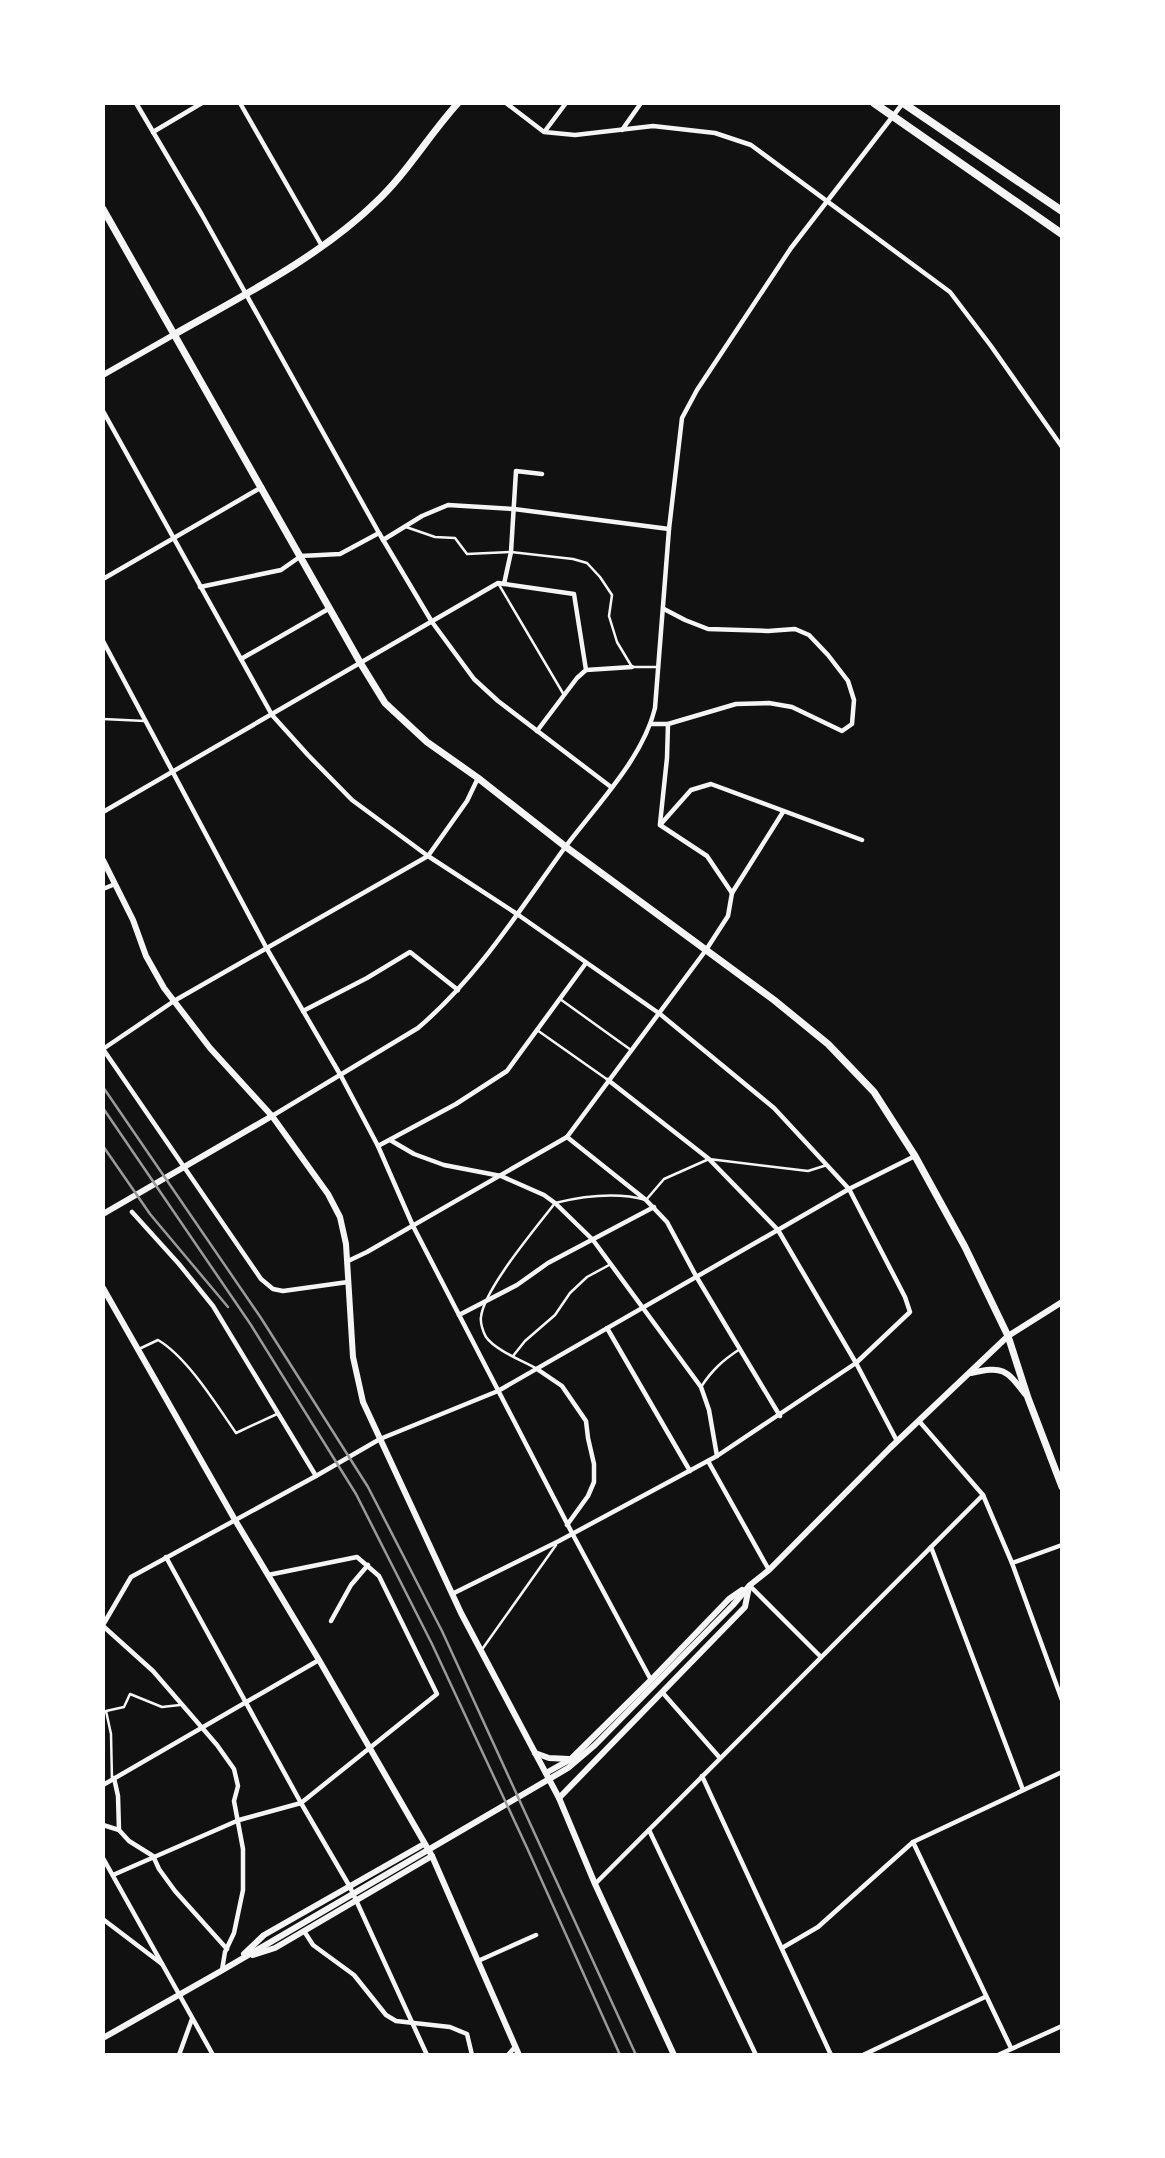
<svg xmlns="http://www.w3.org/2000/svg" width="1165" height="2158" font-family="'Golos Text',sans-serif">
	<rect width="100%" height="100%" fill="#111"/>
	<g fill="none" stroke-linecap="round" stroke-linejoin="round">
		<g stroke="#f5f5f5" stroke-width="2.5">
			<path d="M 406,527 L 435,537 L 455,538 L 467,554 L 511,552 L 573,559 L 587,563 L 600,577 L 612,595 L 609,616 L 617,642 L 632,667 L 659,667"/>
			<path d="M 498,583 L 564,695"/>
			<path d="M 103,719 L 145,721"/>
			<path d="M 560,999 L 631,1050"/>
			<path d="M 537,1030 L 608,1080"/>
			<path d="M 139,1349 L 158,1340 C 187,1357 216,1404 236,1433 L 277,1414"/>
			<path d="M 513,1356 L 525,1341 L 555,1315 L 570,1293 L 587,1277 L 611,1264"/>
			<path d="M 537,1369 C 523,1361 495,1350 486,1337 C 483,1332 480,1322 481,1317 C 484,1289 536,1228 555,1203 C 584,1196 617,1192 646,1200 L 664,1179 L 709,1159 L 808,1171 L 827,1165"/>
			<path d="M 701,1387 C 712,1370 723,1360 740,1349"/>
			<path d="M 483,1648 L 556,1545"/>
			<path d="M 112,1780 L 111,1734 L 106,1711 L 124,1707 L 130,1694 L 162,1707 L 180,1705"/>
		</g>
		<g stroke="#f5f5f5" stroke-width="4.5">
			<path d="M 136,103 L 202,215 L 379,533 L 432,622 L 474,679 L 498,701 L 611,787"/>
			<path d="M 240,103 L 322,246"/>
			<path d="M 506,103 L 544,132 L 575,135 L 653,126 L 715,133 L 751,145 L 950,292 L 991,346 L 1062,447"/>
			<path d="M 622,130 L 641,103"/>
			<path d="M 545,131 L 566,103"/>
			<path d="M 153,132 L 202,103"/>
			<path d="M 103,411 L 272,715 L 308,755 L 352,800 L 428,856 L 517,914 L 660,1014 L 774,1108 L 849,1189 L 905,1297 L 910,1312 L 856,1363 L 717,1456 L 559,1541 L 452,1594"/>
			<path d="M 383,540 L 422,516 L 448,505 L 514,509 L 669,529"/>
			<path d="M 103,579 L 262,487"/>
			<path d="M 504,584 L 511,552 L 516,471 L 542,474"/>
			<path d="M 200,587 L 281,570 L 301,556 L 340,554 L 379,533"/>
			<path d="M 103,641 L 267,949 L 341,1076 L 378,1146 L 413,1226 L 572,1533 L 651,1680"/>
			<path d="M 241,659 L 330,608"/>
			<path d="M 586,670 L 632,667"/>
			<path d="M 651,724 L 668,724 L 736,704 L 769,703 L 792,707 L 842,731 L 852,724 L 854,700 L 848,681 L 828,655 L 809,635 L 795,629 L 768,631 L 708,629 L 685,620 L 664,609"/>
			<path d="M 103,812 L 498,583 L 574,594 L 586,670 L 577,678 L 537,731"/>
			<path d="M 660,824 L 667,758 L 668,724"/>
			<path d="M 103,889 L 115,884"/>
			<path d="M 732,893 L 783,812"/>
			<path d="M 303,1011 L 367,978 L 410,952 L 458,990"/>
			<path d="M 103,1049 L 174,1001 L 428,856 L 467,801 L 478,778"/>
			<path d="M 103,1049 L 261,1279 L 273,1289 L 283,1291 L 348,1282"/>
			<path d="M 608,1080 L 709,1159 L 778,1230 L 856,1363 L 897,1441"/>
			<path d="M 272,1116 L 418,1028 C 478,977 520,909 566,846 C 597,805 643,758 655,708 L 669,529 L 682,418 L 697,390 L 791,248 L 903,103"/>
			<path d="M 567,1137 L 646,1200 L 667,1222 L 696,1276 L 780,1416"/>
			<path d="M 390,1140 L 414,1154 L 444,1165 L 501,1176 L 544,1195 L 555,1203 L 593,1240 L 701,1387 L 709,1410 L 717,1456"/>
			<path d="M 378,1146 L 456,1104 L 507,1071 L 586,963"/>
			<path d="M 132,1212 L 179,1264 L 213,1306 L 316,1476"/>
			<path d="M 348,1261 L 367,1252 L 567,1137 L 706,950 L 728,916 L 732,893 L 707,856 L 660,825 L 691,790 L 711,784 L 862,840"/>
			<path d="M 459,1315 L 517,1285 L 548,1263 L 654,1207"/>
			<path d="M 607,1328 L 690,1471"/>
			<path d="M 537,1369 L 562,1386 L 586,1421 L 588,1438 L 594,1464 L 594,1482 L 588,1496 L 567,1525"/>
			<path d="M 919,1421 L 983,1495 L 1012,1563 L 1062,1700"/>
			<path d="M 708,1461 L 769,1570"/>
			<path d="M 931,1547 L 1023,1790"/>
			<path d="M 166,1557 L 301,1803 L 350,1887 L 427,2055"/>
			<path d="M 1012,1563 L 1062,1545"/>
			<path d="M 750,1586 L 821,1657"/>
			<path d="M 331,1621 L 351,1585 L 368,1565"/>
			<path d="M 103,1625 L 131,1577 L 316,1476 L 380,1439 L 498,1391 L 849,1189 L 915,1156"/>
			<path d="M 103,1626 L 153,1671 L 217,1745 L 234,1769 L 238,1786 L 234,1801 L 243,1849 L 243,1890 L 234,1933 L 225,1952 L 222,1970"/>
			<path d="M 662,1692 L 720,1758"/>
			<path d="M 702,1776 L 831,2055"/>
			<path d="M 114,1778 L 118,1796 L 119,1830 L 129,1841 L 153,1856 L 159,1869 L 175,1891 L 227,1949"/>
			<path d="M 103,1785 L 319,1660"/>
			<path d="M 103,1825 L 119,1830"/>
			<path d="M 649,1830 L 756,2055"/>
			<path d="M 913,1842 L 1011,2048"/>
			<path d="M 103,1858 L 213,2055"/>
			<path d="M 113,1875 L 239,1820 L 301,1803 L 437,1694 L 379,1576 L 357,1557 L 268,1575"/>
			<path d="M 595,1884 L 983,1495"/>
			<path d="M 104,1920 L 162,1964"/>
			<path d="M 304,1931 L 313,1945 L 354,1975 L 386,2015 L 396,2021 L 450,2027 L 467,2034 L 472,2055"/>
			<path d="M 782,1948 L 818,1927 L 913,1842 L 1062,1772"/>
			<path d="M 478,1961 L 536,1935"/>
			<path d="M 179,2055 L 192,2019"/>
			<path d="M 508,2055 L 515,2047"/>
			<path d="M 863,2055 L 985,1997"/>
			<path d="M 998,2055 L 1062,2026"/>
		</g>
		<g stroke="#f5f5f5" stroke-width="6">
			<path d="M 103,375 L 175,334"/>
			<path d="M 103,860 L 133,920 L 146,956 L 164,988 L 210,1048 L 272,1116 L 328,1194 L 340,1217 L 346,1244 L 353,1357 L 363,1402 L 461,1613 L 559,1798 L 595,1884 L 674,2055"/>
			<path d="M 103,1214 L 272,1116"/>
			<path d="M 103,1288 L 235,1520 L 319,1660 L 432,1856 L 519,2055"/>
			<path d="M 971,1373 C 1003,1366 1006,1369 1025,1394"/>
			<path d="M 535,1753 L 549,1758 L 569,1759"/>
			<path d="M 546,1773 L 571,1759 L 651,1680 L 729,1599 L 742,1590"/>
			<path d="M 559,1798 L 745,1607 L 749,1587"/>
			<path d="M 244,1954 L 264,1935 L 424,1844"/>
			<path d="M 253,1955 L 275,1948 L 432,1856"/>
			<path d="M 103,2038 L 221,1971 L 568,1768 L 595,1745 L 733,1605 L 750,1585 L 769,1570 L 890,1448 L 1008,1336 L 1062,1302"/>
		</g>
		<g stroke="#f5f5f5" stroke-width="7">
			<path d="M 103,209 L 361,664 L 385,703 L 427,742 L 478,778 L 566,847 L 774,1000 L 828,1044 L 874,1092 L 915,1156 L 965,1247 L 1008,1336 L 1028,1398 L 1062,1487"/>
			<path d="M 175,334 C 242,296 321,256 376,202 C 407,173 429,135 458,103"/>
		</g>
		<g stroke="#f5f5f5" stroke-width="8">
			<path d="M 874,103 L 1062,234"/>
			<path d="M 903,103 L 1062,211"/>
		</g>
		<g stroke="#9a9a9a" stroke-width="2.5">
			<path d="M 103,1087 L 261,1318 L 368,1487 L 442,1631 L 636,2055"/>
			<path d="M 103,1108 L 251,1325 L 356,1494 L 432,1644 L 528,1850 L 620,2055"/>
			<path d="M 103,1146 L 150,1214 L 228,1307"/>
		</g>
	</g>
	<rect width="1165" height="2158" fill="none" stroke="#ffffff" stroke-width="210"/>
</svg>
